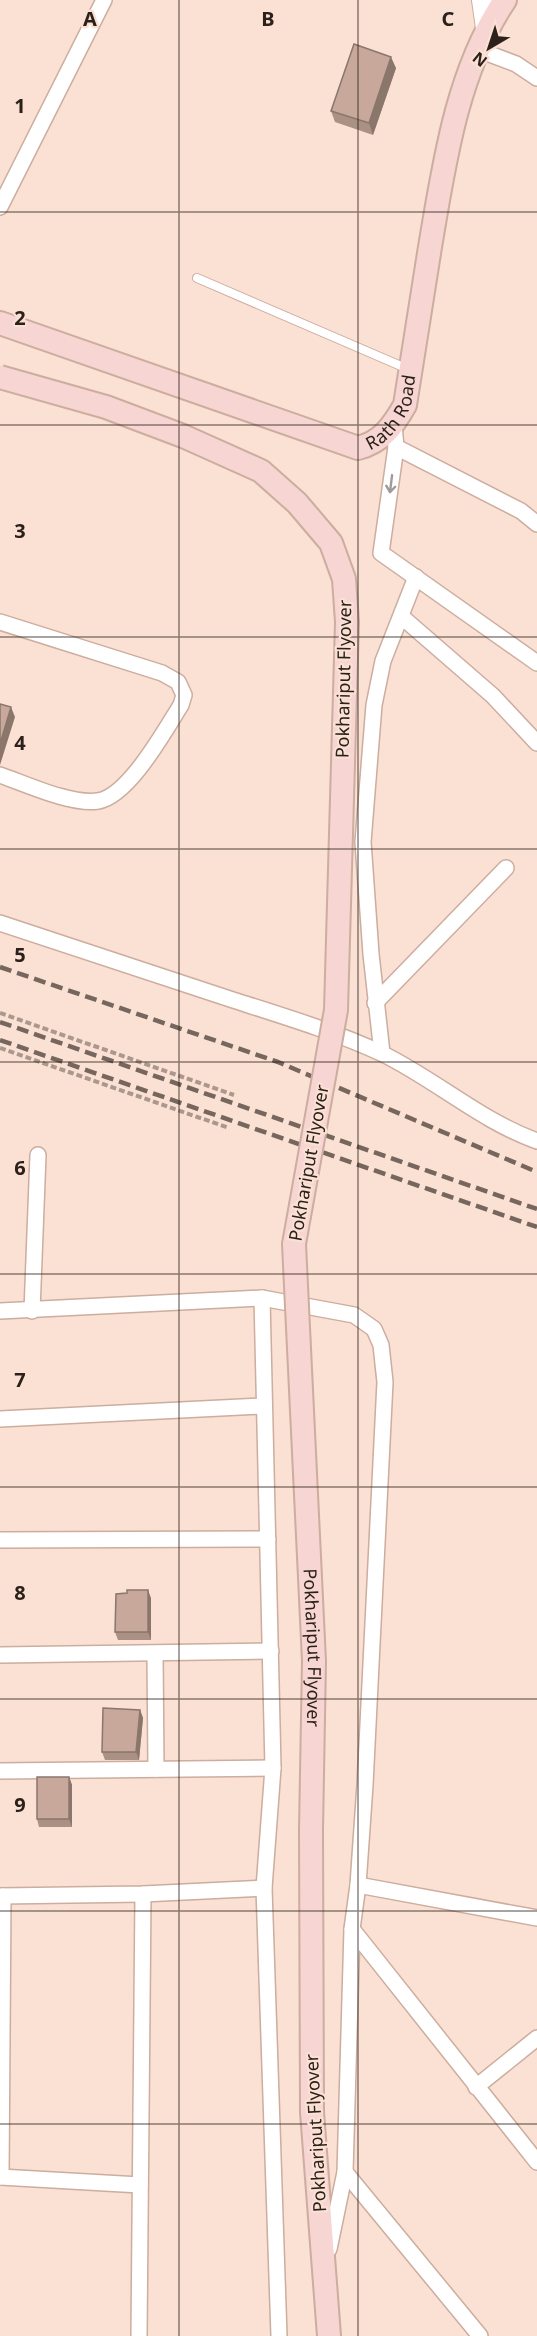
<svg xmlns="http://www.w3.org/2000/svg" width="537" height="2336" font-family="'Noto Sans',sans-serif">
	<rect width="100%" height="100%" fill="#fbe0d4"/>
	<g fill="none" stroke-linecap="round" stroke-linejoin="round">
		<g stroke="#ccad9e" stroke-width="10">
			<path id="service" d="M 197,278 L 408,369"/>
		</g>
		<g stroke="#ccad9e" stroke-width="18">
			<g id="minor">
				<path d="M 479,50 L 516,64 L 537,78"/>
				<path d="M 0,207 L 104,0"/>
				<path d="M 394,425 L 396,447 L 381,553 L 537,663"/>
				<path d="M 396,447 L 521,511 L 537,524"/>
				<path d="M 402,617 L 493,696 L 537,743"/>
				<path d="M 0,622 L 162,673 L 178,682 L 184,695 L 181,705 C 165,730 129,796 98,801 C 71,805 26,784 0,775"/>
				<path d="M 0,923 C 78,949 156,974 233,1000 C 280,1015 339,1033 383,1054 C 436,1080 481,1121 537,1141"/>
				<path d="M 375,1003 L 506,868"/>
				<path d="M 382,1053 L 371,954 L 363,842 L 374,705 L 383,661 L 416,577"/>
				<path d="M 262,1298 L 273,1768 L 264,1888 L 279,2336"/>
				<path d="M 0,1311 L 262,1298 L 354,1315 L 374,1329 L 381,1345 L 385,1382 L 365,1785 L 358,1885 L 352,1929 L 345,2172"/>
				<path d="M 32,1311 L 38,1155"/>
				<path d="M 0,1419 L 263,1406"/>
				<path d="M 0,1540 L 268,1539"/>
				<path d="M 155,1654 L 156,1769"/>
				<path d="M 0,1655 L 271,1651"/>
				<path d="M 0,1771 L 273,1768"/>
				<path d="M 358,1885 L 537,1918"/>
				<path d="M 0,1896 L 143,1894 L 264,1888"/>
				<path d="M 352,1929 L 537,2162"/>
				<path d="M 476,2087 L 537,2038"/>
				<path d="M 0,2177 L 140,2185"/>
				<path d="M 1,2177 L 3,1896"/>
				<path d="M 329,2249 L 345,2172 L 480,2336"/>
				<path d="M 139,2336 L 143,1894"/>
			</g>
		</g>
		<g stroke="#ccad9e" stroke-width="22">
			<path id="tertiary" d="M 482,0 L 486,28"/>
		</g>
		<g stroke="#ccad9e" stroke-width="26">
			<g id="secondary">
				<path id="s1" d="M 0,323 L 358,448 C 382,442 393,426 405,405 C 413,352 422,300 430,247 C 444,164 457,71 505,0"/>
				<path d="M 312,2112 L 329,2336"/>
			</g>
		</g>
		<g stroke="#ac978d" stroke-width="4" stroke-dasharray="6 3" stroke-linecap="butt">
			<path d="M 0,1013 L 234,1095"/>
			<path d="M 0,1048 L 229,1128"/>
		</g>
		<use href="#service" stroke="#fff" stroke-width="8"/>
		<use href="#minor" stroke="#fff" stroke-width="15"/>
		<use href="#tertiary" stroke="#fff" stroke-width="20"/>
		<use href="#secondary" stroke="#f6d5d3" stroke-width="22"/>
		<g stroke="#76665d" stroke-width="4.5" stroke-dasharray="12 6" stroke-linecap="butt">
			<path d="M 0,967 L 278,1062 L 537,1172"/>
			<path d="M 0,1022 L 537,1209"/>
			<path d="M 0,1040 L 537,1227"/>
		</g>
		<g stroke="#ccad9e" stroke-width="26" stroke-linecap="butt">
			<g id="secondary-bridge">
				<path id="s2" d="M 0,377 L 106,407 L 183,436 L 261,471 L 297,503 L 331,543 L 344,579 L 347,622 L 336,1010 L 294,1244 L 314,1661 L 311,1830 L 312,2112"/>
			</g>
		</g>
		<use href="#secondary-bridge" stroke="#f6d5d3" stroke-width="22"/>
	</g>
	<g fill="#ab9084">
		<path d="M 396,68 L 373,135 L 335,122 L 331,111 Z"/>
		<path d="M 127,1593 L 151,1598 L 151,1640 L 118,1640 L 115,1632 Z"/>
		<path d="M 140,1710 L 143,1718 L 139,1760 L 105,1760 L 102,1752 Z"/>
		<path d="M 69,1777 L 72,1785 L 72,1827 L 39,1827 L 37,1819 Z"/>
	</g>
	<g fill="#8b766c">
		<path d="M 391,57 L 396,68 L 373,135 L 369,123 Z"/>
		<path d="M 11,707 L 15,717 L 0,765 L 0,744 Z"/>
		<path d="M 148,1590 L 151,1598 L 151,1640 L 148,1632 Z"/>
		<path d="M 140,1710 L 143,1718 L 139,1760 L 136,1752 Z"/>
		<path d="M 69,1777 L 72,1785 L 72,1827 L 69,1819 Z"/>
	</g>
	<g fill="#c7a89a" stroke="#8b766c" stroke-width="1.5">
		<path d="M 354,44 L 391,57 L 369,123 L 331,111 Z"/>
		<path d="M 0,704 L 11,707 L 0,744 Z"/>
		<path d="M 127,1590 L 148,1590 L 148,1632 L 115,1632 L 116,1594 L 127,1593 Z"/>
		<path d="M 103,1708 L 140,1710 L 136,1752 L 102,1752 Z"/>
		<rect x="37" y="1777" width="32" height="42"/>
	</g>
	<defs><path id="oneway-shaft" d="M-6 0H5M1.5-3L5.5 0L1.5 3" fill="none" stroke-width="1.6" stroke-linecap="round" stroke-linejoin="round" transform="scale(1.5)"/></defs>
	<use stroke="#a09b98" href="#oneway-shaft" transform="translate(391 484) rotate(97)"/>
	<path fill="none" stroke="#2b201a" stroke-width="1.5" stroke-opacity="0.55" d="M 179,0 L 179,2336M 358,0 L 358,2336M 0,212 L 537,212M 0,425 L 537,425M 0,637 L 537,637M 0,849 L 537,849M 0,1062 L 537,1062M 0,1274 L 537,1274M 0,1487 L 537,1487M 0,1699 L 537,1699M 0,1911 L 537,1911M 0,2124 L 537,2124"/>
	<g text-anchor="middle" stroke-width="4.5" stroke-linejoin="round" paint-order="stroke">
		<g font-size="18" fill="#2b201a" stroke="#fbe0d4">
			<text dy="6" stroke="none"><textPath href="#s1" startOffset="432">Rath Road</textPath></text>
			<text transform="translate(344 679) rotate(-89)" y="6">Pokhariput Flyover</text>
			<text transform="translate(309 1163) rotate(-80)" y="6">Pokhariput Flyover</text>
			<text dy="6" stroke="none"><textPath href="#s2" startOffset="1490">Pokhariput Flyover</textPath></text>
			<text transform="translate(316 2133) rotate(-93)" y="6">Pokhariput Flyover</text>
		</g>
	</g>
	<g font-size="20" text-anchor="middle" font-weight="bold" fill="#2b201a" stroke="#fbe0d4" stroke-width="4.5" stroke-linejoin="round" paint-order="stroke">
		<text x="90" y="26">A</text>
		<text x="268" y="26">B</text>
		<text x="448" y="26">C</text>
		<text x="20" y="113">1</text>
		<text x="20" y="325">2</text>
		<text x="20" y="538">3</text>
		<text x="20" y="750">4</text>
		<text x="20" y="962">5</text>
		<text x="20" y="1175">6</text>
		<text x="20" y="1387">7</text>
		<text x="20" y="1600">8</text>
		<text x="20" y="1812">9</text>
	</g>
	<g transform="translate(489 48) rotate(219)" stroke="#fbe0d4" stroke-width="4.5" paint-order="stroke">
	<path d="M0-4.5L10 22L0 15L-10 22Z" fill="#2b201a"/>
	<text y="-9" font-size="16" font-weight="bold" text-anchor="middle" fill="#2b201a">N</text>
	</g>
</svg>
